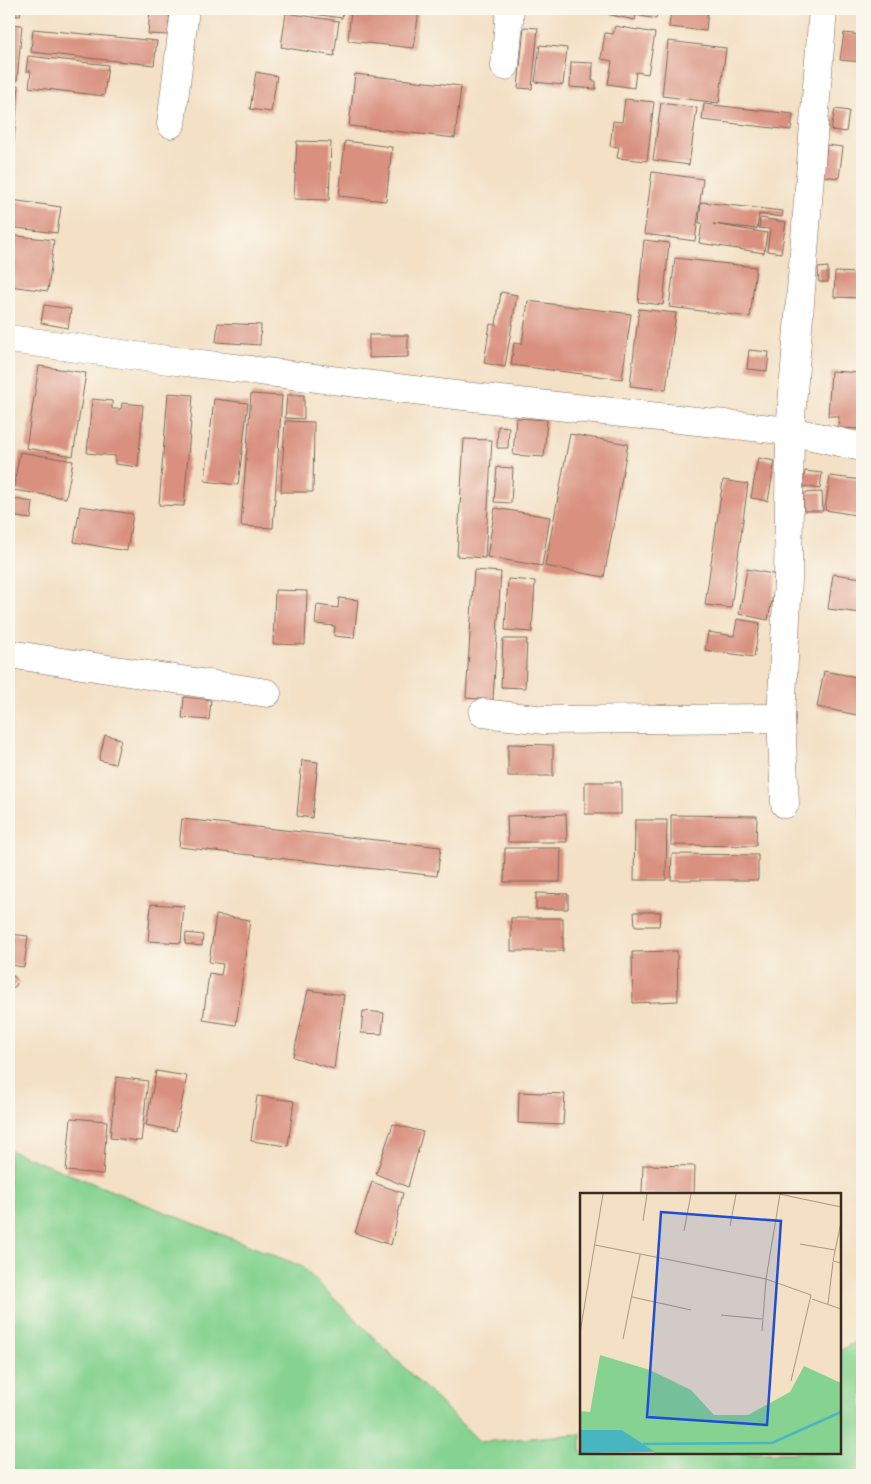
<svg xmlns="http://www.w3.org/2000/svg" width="871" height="1484" font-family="Mynerve,sans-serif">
	<rect width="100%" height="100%" fill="#fbf7ec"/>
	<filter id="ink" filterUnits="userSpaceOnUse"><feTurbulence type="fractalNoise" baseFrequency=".02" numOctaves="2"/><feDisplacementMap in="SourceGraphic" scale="10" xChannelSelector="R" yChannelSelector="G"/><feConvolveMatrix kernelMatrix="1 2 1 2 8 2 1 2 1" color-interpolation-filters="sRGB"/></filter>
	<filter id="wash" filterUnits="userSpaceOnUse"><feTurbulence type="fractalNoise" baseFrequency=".0096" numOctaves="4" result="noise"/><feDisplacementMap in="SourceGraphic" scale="20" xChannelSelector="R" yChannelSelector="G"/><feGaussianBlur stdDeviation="1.12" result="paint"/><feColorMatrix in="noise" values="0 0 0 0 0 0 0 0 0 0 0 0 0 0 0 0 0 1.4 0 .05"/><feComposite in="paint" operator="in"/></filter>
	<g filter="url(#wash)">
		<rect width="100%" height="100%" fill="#f3e0c5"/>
		<path fill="#86d391" stroke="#607e58" d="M 9,1150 L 301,1266 L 480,1442 L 581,1434 L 581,1453 L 840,1453 L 840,1351 L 862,1337 L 862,1475 L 9,1475 Z"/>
		<g id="blocks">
			<g fill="#d9907f">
				<path d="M 9,9 L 21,9 L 20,16 L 9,15 Z"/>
				<path d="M 150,9 L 170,9 L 168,35 L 148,34 Z"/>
				<path d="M 285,9 L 344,9 L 342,18 L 285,10 Z"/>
				<path d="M 351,9 L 419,9 L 414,48 L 348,41 Z"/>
				<path d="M 612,9 L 658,9 L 656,19 L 636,15 L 635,20 L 611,15 Z"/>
				<path d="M 671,9 L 708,9 L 706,31 L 669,27 Z"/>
				<path d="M 286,13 L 339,21 L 334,56 L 281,47 Z"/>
				<path d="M 9,24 L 22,25 L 17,81 L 9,80 Z"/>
				<path d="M 615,26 L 655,33 L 648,74 L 636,72 L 634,88 L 608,84 L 612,61 L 601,59 L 605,33 L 613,34 Z"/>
				<path d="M 524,27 L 538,28 L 532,89 L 518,88 Z"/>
				<path d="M 33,29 L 157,41 L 154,65 L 31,52 Z"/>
				<path d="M 844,33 L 862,35 L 862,62 L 840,60 Z"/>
				<path d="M 668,41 L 726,48 L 719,103 L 662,96 Z"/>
				<path d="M 540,45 L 567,48 L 563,85 L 535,82 Z"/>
				<path d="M 28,56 L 108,65 L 104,96 L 29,87 L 31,71 L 26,71 Z"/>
				<path d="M 571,62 L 593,63 L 592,81 L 596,81 L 596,89 L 570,87 Z"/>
				<path d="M 256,72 L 277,76 L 271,112 L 250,109 Z"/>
				<path d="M 355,74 L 461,86 L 455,138 L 349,126 Z"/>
				<path d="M 9,85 L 19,86 L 12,159 L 9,158 Z"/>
				<path d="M 625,99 L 654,102 L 647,161 L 617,158 L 619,147 L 610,146 L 613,121 L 622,122 Z"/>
				<path d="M 661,103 L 697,108 L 689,165 L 653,160 Z"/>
				<path d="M 704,104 L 793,114 L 791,130 L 702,120 Z"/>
				<path d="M 835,109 L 849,111 L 846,132 L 831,130 Z"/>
				<path d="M 297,141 L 331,142 L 329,200 L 294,199 Z"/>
				<path d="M 345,141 L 392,147 L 386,201 L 339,196 Z"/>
				<path d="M 827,145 L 843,147 L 839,178 L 823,176 Z"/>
				<path d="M 652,172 L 703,179 L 695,241 L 644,234 Z"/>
				<path d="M 11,200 L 61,207 L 57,233 L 9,227 Z"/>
				<path d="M 701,202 L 783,211 L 782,217 L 759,214 L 757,229 L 713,224 L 767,233 L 764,253 L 699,243 L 702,223 L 699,223 Z"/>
				<path d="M 760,218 L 786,222 L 781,253 L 767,251 L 770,229 L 759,228 Z"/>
				<path d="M 9,235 L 54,240 L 48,291 L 9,286 Z"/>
				<path d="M 644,240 L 669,243 L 663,305 L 638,302 Z"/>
				<path d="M 675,258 L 756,267 L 750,317 L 669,307 Z"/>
				<path d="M 828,267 L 828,282 L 819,282 L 818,268 Z"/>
				<path d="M 835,272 L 862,273 L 862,298 L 834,297 Z"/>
				<path d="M 501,292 L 517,295 L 505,367 L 484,363 L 490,324 L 496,325 Z"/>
				<path d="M 528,301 L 631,314 L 622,379 L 511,365 L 514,343 L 522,344 Z"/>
				<path d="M 44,305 L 71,309 L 68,328 L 41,323 Z"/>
				<path d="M 639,309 L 676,313 L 666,390 L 630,386 Z"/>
				<path d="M 218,323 L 261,325 L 260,345 L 216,342 Z"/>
				<path d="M 369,335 L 408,335 L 408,357 L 369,358 Z"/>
				<path d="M 749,350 L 769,352 L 767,371 L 747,369 Z"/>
				<path d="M 39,366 L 86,373 L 73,456 L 26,448 Z"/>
				<path d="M 831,371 L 862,373 L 862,429 L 838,428 L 839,416 L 828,416 Z"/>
				<path d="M 168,393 L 193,395 L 184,506 L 159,505 Z"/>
				<path d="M 251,394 L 282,396 L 273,528 L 241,526 Z"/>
				<path d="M 287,395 L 304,395 L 304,419 L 285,418 Z"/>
				<path d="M 92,399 L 112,401 L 112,409 L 121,409 L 122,403 L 143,405 L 138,467 L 115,464 L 115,456 L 87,453 Z"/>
				<path d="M 214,399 L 248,403 L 238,485 L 205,481 Z"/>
				<path d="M 516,418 L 547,420 L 544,457 L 513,455 Z"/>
				<path d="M 285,421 L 314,422 L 313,492 L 281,492 Z"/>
				<path d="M 498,426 L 509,427 L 508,448 L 497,448 Z"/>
				<path d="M 570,434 L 628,444 L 604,577 L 545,566 Z"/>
				<path d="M 464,439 L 492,440 L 485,558 L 457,556 Z"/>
				<path d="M 20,452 L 73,461 L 66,498 L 13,490 Z"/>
				<path d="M 758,458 L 775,461 L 768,501 L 751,498 Z"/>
				<path d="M 497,467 L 513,468 L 511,503 L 494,502 Z"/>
				<path d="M 805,471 L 822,473 L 820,489 L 803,486 Z"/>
				<path d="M 830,476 L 862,480 L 862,516 L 825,510 Z"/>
				<path d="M 723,480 L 748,484 L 731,608 L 705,605 Z"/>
				<path d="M 822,492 L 823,511 L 804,511 L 803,493 Z"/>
				<path d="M 9,498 L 33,502 L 31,519 L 9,516 Z"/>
				<path d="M 80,506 L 133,514 L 127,551 L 74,542 Z"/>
				<path d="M 495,508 L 550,517 L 542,566 L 487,557 Z"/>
				<path d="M 747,569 L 777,575 L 768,620 L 739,614 Z"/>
				<path d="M 474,570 L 501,572 L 493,700 L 466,698 Z"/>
				<path d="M 833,574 L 862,578 L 862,613 L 828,609 Z"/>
				<path d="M 508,579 L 535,581 L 532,632 L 505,630 Z"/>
				<path d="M 275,590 L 307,591 L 305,645 L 273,644 Z"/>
				<path d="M 339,598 L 358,600 L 354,638 L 334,636 L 335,626 L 315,624 L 317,605 L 338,608 Z"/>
				<path d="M 737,619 L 760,623 L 754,657 L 705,650 L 708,632 L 734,636 Z"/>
				<path d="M 503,639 L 527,639 L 525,688 L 501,687 Z"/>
				<path d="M 824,671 L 862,678 L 862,716 L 817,707 Z"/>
				<path d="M 184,697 L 211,700 L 209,720 L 182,718 Z"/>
				<path d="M 105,735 L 121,739 L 115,764 L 99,760 Z"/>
				<path d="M 508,744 L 553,745 L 553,776 L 508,776 Z"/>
				<path d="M 302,760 L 318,762 L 312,818 L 297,816 Z"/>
				<rect x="585" y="782" width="36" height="32"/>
				<path d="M 862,783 L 862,820 L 860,820 L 859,784 Z"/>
				<path d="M 566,814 L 567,842 L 508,842 L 507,816 Z"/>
				<path d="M 671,815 L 757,816 L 756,846 L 671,845 Z"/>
				<path d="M 182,819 L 441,847 L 437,876 L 179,847 Z"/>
				<path d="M 635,820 L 667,820 L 666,880 L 634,880 Z"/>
				<path d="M 505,848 L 561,848 L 560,882 L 504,882 Z"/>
				<path d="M 672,854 L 758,855 L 758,880 L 671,880 Z"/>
				<path d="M 536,893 L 568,894 L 568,909 L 536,909 Z"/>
				<path d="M 151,904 L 184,906 L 181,943 L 148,941 Z"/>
				<path d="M 634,912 L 661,912 L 659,926 L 635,926 Z"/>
				<path d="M 216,915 L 250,920 L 236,1025 L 203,1020 L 209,973 L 221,975 L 223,964 L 209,962 Z"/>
				<rect x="511" y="918" width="52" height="33"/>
				<path d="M 186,933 L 203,935 L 202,946 L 185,944 Z"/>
				<path d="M 9,934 L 28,936 L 24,967 L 9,965 Z"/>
				<path d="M 677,951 L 678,1001 L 633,1003 L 632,952 Z"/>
				<path d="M 13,976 L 16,978 L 18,981 L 16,986 L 12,988 L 9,987 L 9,977 Z"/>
				<path d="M 308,990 L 344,995 L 334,1069 L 293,1057 Z"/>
				<path d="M 363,1011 L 384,1013 L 382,1034 L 361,1033 Z"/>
				<path d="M 156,1071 L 187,1076 L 176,1131 L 146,1125 Z"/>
				<path d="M 116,1077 L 148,1081 L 141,1141 L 110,1138 Z"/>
				<path d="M 519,1092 L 565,1094 L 563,1125 L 518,1123 Z"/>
				<path d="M 257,1096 L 294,1101 L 288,1146 L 251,1141 Z"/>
				<path d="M 71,1118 L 107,1121 L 103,1174 L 66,1171 Z"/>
				<path d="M 393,1124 L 423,1132 L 408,1187 L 376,1174 Z"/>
				<path d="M 643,1165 L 695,1166 L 694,1194 L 642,1194 Z"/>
				<path d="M 372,1182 L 403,1193 L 391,1245 L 355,1233 Z"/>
			</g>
		</g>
	</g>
	<g filter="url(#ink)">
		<use href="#blocks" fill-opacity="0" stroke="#7b6a58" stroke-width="1"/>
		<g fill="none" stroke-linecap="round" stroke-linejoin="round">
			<g stroke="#7b6a58" stroke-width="29">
				<g id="minor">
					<path d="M 505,66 L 510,9"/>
					<path d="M 171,124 L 185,9"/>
					<path d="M 9,339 L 160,359 L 455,395 L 790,431 L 862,447"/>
					<path d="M 9,654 L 267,693"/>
					<path d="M 483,713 L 544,720 L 781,718"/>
					<path d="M 785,804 L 781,718 L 788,579 L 790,431 L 823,9"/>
				</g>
			</g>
			<use href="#minor" stroke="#fff" stroke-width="28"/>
		</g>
	</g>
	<g transform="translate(580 1193)">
		<rect width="261" height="261" fill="#f3e0c5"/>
		<path d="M 20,162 L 70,177 L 111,197 L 134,222 L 168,222 L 210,199 L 224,173 L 261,190 L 261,260 L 75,260 L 42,237 L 0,237 L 0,218 L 10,219 Z" fill="#86d391"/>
		<path d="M 0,237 L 42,237 L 75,259 L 0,260 Z" fill="#47b6bf"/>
		<path fill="none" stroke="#47b6bf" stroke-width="2.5" d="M 63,251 L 192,250 L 261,219"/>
		<path fill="none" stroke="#a99782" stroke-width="1" d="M 199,1 L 261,14M 63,28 L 67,1M 261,29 L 253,68 L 261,70M 150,33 L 156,1M 104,38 L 111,1M 220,51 L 255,57M 15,52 L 186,86 L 231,102 L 211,188M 52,104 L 111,117M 232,106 L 261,116M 248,111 L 253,69M 141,122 L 182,126M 182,138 L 186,86 L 200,1M 0,140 L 23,1M 43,146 L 60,62"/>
		<path fill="#1d4ed8" fill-opacity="0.15" stroke="#1d4ed8" stroke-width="2.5" d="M 81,19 L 201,28 L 187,232 L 67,224 Z"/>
		<rect width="261" height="261" fill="none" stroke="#3b2a1e" stroke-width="2.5"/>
	</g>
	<rect width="871" height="1484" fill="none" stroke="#fbf7ec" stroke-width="30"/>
</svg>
